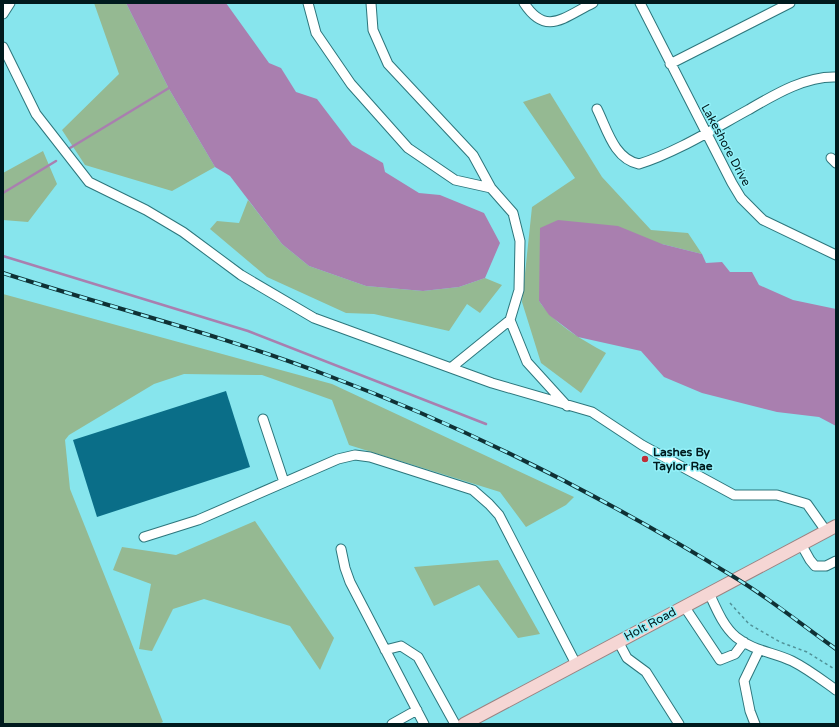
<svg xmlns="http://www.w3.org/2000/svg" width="839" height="727" font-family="'Varela Round',sans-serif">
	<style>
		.green { fill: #95b992 }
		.water { fill: #a97faf }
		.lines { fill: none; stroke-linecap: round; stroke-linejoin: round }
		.stream { stroke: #a97faf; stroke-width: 2.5 }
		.building { fill: #0a6e88 }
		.minor-casing { stroke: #2d767c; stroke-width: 11 }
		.major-casing { stroke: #9b8281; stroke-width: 14 }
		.path { stroke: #509298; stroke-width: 1.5; stroke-dasharray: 3 3; stroke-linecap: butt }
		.minor { stroke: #fff; stroke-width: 9 }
		.major { stroke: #f5d6d4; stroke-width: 12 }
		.rail-casing { stroke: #0f3135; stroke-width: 4 }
		.rail { stroke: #94f2fa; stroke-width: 2.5; stroke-dasharray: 8; stroke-linecap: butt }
		.poi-dot { fill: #bf2f39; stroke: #94f2fa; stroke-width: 1.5 }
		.labels { text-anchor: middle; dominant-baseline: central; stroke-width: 3; stroke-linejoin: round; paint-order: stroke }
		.street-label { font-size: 12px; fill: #001a1d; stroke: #94f2fa }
		.poi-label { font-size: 12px; font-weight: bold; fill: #001a1d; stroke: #94f2fa; text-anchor: start }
	</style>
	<rect width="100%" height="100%" fill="#87e5ed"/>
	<!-- green -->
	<path class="green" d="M94,3h32l43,86 46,78 -43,24 -87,-26 -23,-35 57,-56z
		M550,93l52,84 49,53 37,3 14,21 -40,-10 -123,57c16,24 42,38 67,52l-25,40 -40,-30 -19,-61 10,-95 43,-29 -52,-76z
		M43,151l14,33 -29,38 -25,-2v-47z
		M248,200l34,44 27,22 57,20 57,5 36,-4 26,-9 17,7 -22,28 -13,-9 -18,27 -75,-17 -28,-1 -79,-36 -57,-48 7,-8 22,2z
		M3,294l329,90 242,113 -8,8 -40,22 -26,-35 -151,-47 -17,-45 -70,-25 -78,-1 -30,10 -85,51 -4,5 5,49 93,233 -4,2h-156z
		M255,521l79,117 -14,32 -30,-44 -86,-27 -31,10 -21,42 -13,-2 12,-65 -38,-14 9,-23 54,8z
		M498,560l42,74 -22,4 -39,-53 -45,21 -20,-39z"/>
	<!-- water -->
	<path class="water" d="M126,3h100l43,60 12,5 15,24 21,7 35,46 31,18 2,9 34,21 21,2 44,18 16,30 -15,35 -26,9 -36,4 -57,-5 -57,-20 -27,-22 -52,-68 -15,-9 -46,-78z
		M558,220l60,6 44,18 40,10 4,9 16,-1 8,10h22l7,13 34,15 43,9v117l-17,-9 -42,-5 -75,-19 -38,-16 -23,-26 -63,-14 -29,-22 -10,-14 1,-73z"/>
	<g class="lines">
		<!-- stream -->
		<path class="stream" d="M70,148l99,-60
			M3,193l53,-32
			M3,256l245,75 238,93"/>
	</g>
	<!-- building -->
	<path class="building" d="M226,391l24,76 -153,50 -24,-77z"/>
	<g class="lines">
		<!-- minor casing -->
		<g class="minor-casing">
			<path id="minor" d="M308,3l8,30 35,51 57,64 47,32 36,8 22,25 7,28 -1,49 -9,30 -58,47
				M371,3l2,27 15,34 85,91 18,33
				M524,3c22,34 40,14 69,0
				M640,3l92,180 9,15 22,22 73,35
				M3,14l7,-11
				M3,47l33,67 53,68 57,28 37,22 58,43 73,43 178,65 100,29 50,33 92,50h43l30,9 19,27
				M670,64l120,-61
				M597,109c10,20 17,50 42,55 36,-11 76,-36 109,-54 26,-15 57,-34 88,-33
				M831,158l5,5
				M510,320l17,42 40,44
				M263,419l21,63
				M144,537l54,-17 140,-61 17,-4 15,2 103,33 16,14 10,11 77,149
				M801,544l9,16 5,6h11l10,-5
				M341,549l4,19 5,14 74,142
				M709,593c7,15 14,33 27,44 17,14 37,15 56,24 16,8 30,19 44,29
				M684,606l36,54 15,-6 9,-12
				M618,641l9,17 19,14 33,52
				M385,650l16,-4 17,11 37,67
				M392,724l25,-14
				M755,724l-5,-13 -6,-30 15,-31"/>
		</g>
		<!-- major casing -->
		<g class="major-casing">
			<path id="major" d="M464,724l372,-198"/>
		</g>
		<!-- path -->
		<path class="path" d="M730,603l19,21 31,18 27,10 29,18"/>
		<!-- minor -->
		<use href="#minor" class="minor"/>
		<!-- major -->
		<use href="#major" class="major"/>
		<!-- rail casing -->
		<g class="rail-casing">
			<path id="rail" d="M3,273c109,35 219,62 326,103 141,53 277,122 405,201 35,21 68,48 102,72"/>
		</g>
		<!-- rail -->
		<use href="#rail" class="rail"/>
	</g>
	<!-- markers -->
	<circle class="poi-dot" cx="645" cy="459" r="4"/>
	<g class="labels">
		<!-- street labels -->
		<g class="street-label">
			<text transform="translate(726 145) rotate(62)">Lakeshore Drive</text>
			<text transform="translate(650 624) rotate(-28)">Holt Road</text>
		</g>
		<!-- poi labels -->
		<g class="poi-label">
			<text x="653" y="452">Lashes By<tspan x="653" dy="14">Taylor Rae</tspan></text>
		</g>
	</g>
	<!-- border -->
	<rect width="839" height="727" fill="none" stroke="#001a1d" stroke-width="8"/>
</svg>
